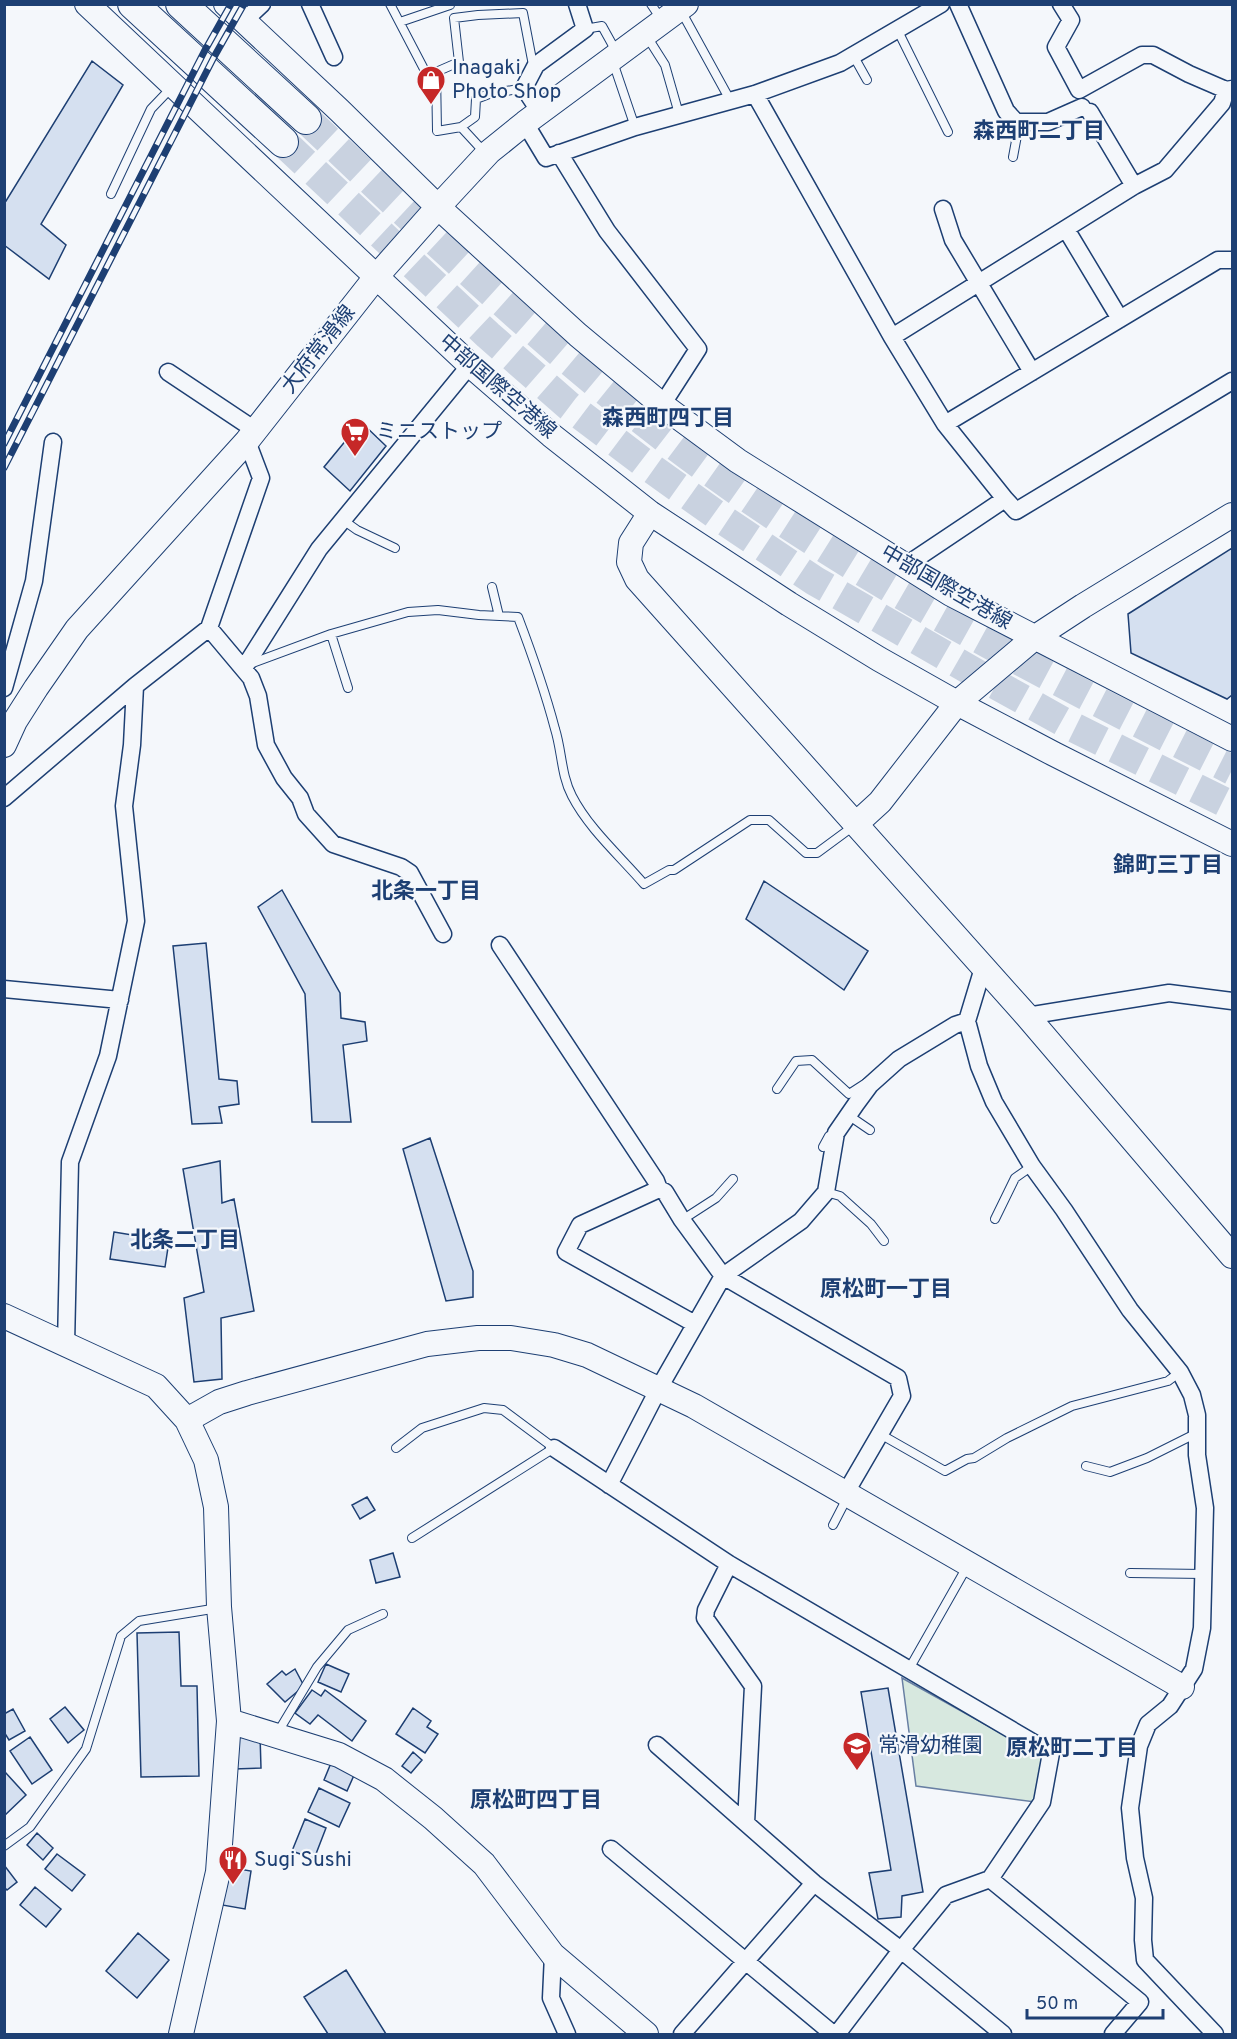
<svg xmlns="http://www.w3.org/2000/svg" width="1237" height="2039" font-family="Overpass,'Noto Sans JP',sans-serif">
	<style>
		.green { fill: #d7e8df; stroke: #687fa3; stroke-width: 1.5 }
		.building { fill: #d5e0f0; stroke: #1d3f73; stroke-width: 1.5 }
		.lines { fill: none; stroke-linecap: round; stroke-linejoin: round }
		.highway-tunnel { stroke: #c9d2e0; stroke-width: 30; stroke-dasharray: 30 15; stroke-linecap: butt }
		.lane-casing { stroke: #1d3f73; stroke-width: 10 }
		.street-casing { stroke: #1d3f73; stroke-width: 19 }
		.secondary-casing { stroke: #1d3f73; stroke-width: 26 }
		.highway-casing { stroke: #1d3f73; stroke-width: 32 }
		.lane { stroke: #f4f7fb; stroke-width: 8 }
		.street { stroke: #f4f7fb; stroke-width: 16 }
		.secondary { stroke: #f4f7fb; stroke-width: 24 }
		.highway { stroke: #f4f7fb; stroke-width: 30 }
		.rail-casing { stroke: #1d3f73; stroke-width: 7 }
		.rail { stroke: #f4f7fb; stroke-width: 4.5; stroke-dasharray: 14; stroke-linecap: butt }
		.labels { text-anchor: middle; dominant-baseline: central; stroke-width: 4.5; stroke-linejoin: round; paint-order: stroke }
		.poi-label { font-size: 21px; fill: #1d3f73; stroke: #f4f7fb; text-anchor: start }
		.street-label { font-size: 21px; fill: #1d3f73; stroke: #f4f7fb }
		.neighbourhood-label { font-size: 22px; font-weight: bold; fill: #1d3f73; stroke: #f4f7fb }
	</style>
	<rect width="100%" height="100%" fill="#f4f7fb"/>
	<!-- green -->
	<path class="green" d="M902,1678l142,79 -9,45 -119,-16z"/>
	<!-- building -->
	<path class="building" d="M92,61l31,24 -82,139 25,21 -17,34 -45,-34v-45l2,1z
		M361,422l25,24 -36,45 -26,-24z
		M1232,548v147l-5,4 -96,-46 -3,-39z
		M764,881l104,70 -24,39 -98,-71z
		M282,890l58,103 1,25 24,4 2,19 -24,4 8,77h-39l-7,-128 -47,-87z
		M206,943l13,136 18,2 2,23 -20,3 3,16 -30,1 -19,-178z
		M430,1138l43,133v26l-27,4 -43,-152z
		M220,1161l2,42 12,-4 20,112 -33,7 1,61 -28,3 -10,-84 20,-6 -21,-123z
		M114,1232l55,9 -4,26 -55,-8z
		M367,1497l8,13 -15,9 -8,-14z
		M393,1553l7,24 -24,6 -6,-23z
		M179,1632l2,54h16l2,90 -58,1 -4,-144z
		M326,1664l23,10 -8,18 -23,-10z
		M295,1669l9,17 -19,16 -18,-18 15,-13 4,4z
		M888,1688l35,204 -21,4 -1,21 -23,2 -9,-46 22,-3 -30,-178z
		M312,1690l9,6 4,-6 41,31 -14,20 -34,-26 -8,9 -15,-11z
		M65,1707l19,23 -16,13 -18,-24z
		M413,1708l18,13 -4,6 11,7 -13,19 -29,-19z
		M13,1709l12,22 -16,9 -5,-8v-18z
		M260,1735l1,33 -27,1 -1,-33z
		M30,1737l22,33 -20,14 -22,-33z
		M413,1752l9,8 -11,13 -9,-7z
		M331,1763l24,10 -8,18 -23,-11z
		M5,1772l21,23 -22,21v-43z
		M319,1788l31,15 -11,24 -31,-15z
		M305,1819l21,9 -12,31 -22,-8z
		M37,1833l16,15 -10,12 -16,-15z
		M57,1854l28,21 -13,16 -27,-22z
		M4,1865l13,17 -10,8 -3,-3z
		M227,1867l24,4 -6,38 -23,-4z
		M35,1887l26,22 -15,18 -26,-22z
		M138,1933l31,27 -32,38 -31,-27z
		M346,1970l40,64h-58l-24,-37z"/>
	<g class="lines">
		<!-- highway-tunnel -->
		<path class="highway-tunnel" d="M306,119c130,123 259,248 405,353 163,117 343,208 521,298
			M283,142l205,193 81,71 79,60 77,55 90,60 162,93 92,51 163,81"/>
		<!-- lane casing -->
		<g class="lane-casing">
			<path id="lane" d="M390,4l35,67 11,1
				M651,4l10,15
				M680,9l50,91
				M400,22l50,-17
				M585,29l17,-3 15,27
				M898,31l50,101
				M646,35l19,30 14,49
				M853,55l14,25
				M613,62l22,65
				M461,127l14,-10 1,-18 13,-5 35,-6
				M485,153l-24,-26 -24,4 -1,-59 23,-10 -5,-44 24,-3 45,-2 9,47 4,5
				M1013,157l5,-27 -2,-8
				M111,194l40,-85 22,-23
				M343,520l14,10 38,18
				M492,587l7,29
				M331,634l17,54
				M250,664l81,-30 77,-22 30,-2 41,5 39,2c14,37 27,74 37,112 7,22 6,46 17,67 17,33 48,60 72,88l25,-14h5l76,-50h19l37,33h11l38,-28
				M777,1089l19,-28 16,-1 37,34 17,-11
				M848,1115l22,15
				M823,1147l6,-11 5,-2
				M826,1192l14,4 31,28 13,17
				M995,1219l20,-41 17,-12
				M682,1220l34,-22 17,-19
				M880,1434l65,37 22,-12 7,-1 33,-20 65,-32 96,-25 12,-9
				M396,1448l26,-20 62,-20 19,2 51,38 -142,90
				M1086,1466l24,6 37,-14 44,-22 6,1
				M833,1525l15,-29
				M1130,1573l74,1
				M909,1669l59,-104
				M278,1732l39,-65 31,-37 35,-16
				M4,1846l26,-19 56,-78 35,-113 18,-15 79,-13"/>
		</g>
		<!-- street casing -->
		<g class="street-casing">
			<path id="street" d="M310,4l24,53
				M958,4l48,107 10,11h32l34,-15
				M1061,4l10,16 -15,27 23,43 63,-35h11l36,19 37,16
				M244,21l18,-17
				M755,94l137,243 53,87 60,75 -100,67
				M540,112l-16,-24 12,-23 49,-36 -8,-25
				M1090,112l44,74
				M525,123l21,35 89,-31 120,-33 85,-31 101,-59
				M559,153l48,78 91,118 -36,56
				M943,209l10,31 79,132
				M1066,229l54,90
				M892,337l242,-151 31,-16 57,-67 4,-13 6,-1
				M168,372l87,58
				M945,424l273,-164h14
				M1005,499l11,12 216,-130
				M209,628l42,50 7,18 8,49 18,33 16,20 6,16 27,30 68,23 9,6 33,61
				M244,668l75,-119 151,-184
				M4,688l30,-107 19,-139
				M4,798l131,-112 74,-58 52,-150 -14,-37
				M500,945l156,236 3,8
				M983,968l-16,53 12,45 15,36 38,64 32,44 66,100 50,62 12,23 5,20v40l8,53 -3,120 -8,41 -24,37 -22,18 -9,22 -9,62 5,50 9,40 -1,42 2,20 70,74
				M4,989l116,11
				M1027,1016l142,-23 63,8
				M695,1324l-129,-72 14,-27 79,-36 6,3 17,28 41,56 175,102 4,18 -57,98
				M66,1345l4,-183 38,-106 28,-135 -12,-115 8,-61 3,-59
				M554,1448l175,116 322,189 -9,49 -52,77 -44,16 -45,55 -64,84
				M609,1485l50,-97 64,-112 78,-55 25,-29 10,-59 20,-29 14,-19 29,-26 56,-34 12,-4
				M729,1564l-23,46 -1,8 48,68 -7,137
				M657,1745l157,138 87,67 102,84
				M611,1849l222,185
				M990,1879l150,123 -27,32
				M553,1955l-2,43 16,36
				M682,2034l132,-151"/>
		</g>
		<!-- secondary casing -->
		<g class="secondary-casing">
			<path id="secondary" d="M87,4l383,361 81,70 99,78 139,91 90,55 78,44 97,51 178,90
				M226,4l113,106 99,97 140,128 84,70 76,56 213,133 281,145
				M650,513l-19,30 -2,19 8,17 390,437 205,240
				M4,745l11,-24 21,-33 41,-59 170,-188 129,-164 62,-70 51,-55 36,-29 161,-119
				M857,823l23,-21 77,-99 77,-65 49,-32 149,-91
				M4,1316l152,70 31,34 19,40 10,47 3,100 10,114 -11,151 -37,162
				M187,1420l32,-18 28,-9 180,-49 51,-6h33l43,7 33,10 107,51 488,281
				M229,1721l110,34 45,24 49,39 51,46 69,91 93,79"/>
		</g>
		<!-- highway casing -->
		<g class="highway-casing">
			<path id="highway" d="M133,4l150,138
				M181,4l125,115"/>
		</g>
		<!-- lane -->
		<use href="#lane" class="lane"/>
		<!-- street -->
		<use href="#street" class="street"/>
		<!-- secondary -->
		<use href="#secondary" class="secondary"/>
		<!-- highway -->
		<use href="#highway" class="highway"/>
		<!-- rail casing -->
		<g class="rail-casing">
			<path id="rail" d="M4,444l200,-392 27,-48
				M4,468l210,-411 30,-53"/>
		</g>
		<!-- rail -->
		<use href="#rail" class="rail"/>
	</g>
	<!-- icons -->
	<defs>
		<g id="shop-pin" transform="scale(1.5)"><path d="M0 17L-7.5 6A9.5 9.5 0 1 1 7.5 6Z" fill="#c62828" stroke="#f4f7fb"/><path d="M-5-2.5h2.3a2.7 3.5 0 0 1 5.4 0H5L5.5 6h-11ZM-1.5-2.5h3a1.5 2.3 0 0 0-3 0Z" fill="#fff"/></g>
		<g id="supermarket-pin" transform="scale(1.5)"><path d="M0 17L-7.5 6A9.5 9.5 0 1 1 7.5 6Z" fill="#c62828" stroke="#f4f7fb"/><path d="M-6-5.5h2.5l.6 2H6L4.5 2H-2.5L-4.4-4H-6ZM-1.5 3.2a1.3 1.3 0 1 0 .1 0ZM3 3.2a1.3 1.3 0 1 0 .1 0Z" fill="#fff"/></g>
		<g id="school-pin" transform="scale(1.5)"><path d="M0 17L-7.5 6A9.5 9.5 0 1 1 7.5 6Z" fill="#c62828" stroke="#f4f7fb"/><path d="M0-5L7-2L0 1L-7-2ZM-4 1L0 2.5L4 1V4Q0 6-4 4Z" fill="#fff"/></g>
		<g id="restaurant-pin" transform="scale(1.5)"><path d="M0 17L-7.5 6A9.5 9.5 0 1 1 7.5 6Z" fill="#c62828" stroke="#f4f7fb"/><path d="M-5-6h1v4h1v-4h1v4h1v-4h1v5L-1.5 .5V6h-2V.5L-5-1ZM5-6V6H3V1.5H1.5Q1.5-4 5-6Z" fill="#fff"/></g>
	</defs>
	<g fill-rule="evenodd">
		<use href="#shop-pin" x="431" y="80"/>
		<use href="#supermarket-pin" x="355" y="432"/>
		<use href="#school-pin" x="857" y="1746"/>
		<use href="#restaurant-pin" x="233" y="1860"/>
	</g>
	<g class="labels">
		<!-- poi labels -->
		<g class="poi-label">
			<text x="452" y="68">Inagaki<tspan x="452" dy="24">Photo Shop</tspan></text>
			<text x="376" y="432">ミニストップ</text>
			<text x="878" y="1746">常滑幼稚園</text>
			<text x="254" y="1860">Sugi Sushi</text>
		</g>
		<!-- street labels -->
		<g class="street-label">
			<text transform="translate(319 350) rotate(-52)">大府常滑線</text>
			<text transform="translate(497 387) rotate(41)">中部国際空港線</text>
			<text transform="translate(946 588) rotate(30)">中部国際空港線</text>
		</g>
		<!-- neighbourhood labels -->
		<g class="neighbourhood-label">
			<text x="1039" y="132">森西町二丁目</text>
			<text x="668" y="419">森西町四丁目</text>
			<text x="1168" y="866">錦町三丁目</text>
			<text x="426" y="892">北条一丁目</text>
			<text x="185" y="1241">北条二丁目</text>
			<text x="886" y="1290">原松町一丁目</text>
			<text x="1072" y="1749">原松町二丁目</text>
			<text x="536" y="1801">原松町四丁目</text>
		</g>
	</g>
	<!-- border -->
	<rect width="1237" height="2039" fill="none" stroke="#1d3f73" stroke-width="12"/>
	<!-- scale -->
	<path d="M1027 2009v9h136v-9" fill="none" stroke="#1d3f73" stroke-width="3"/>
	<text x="1036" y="2009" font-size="18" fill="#1d3f73" stroke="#f4f7fb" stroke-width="4.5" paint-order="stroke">50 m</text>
</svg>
